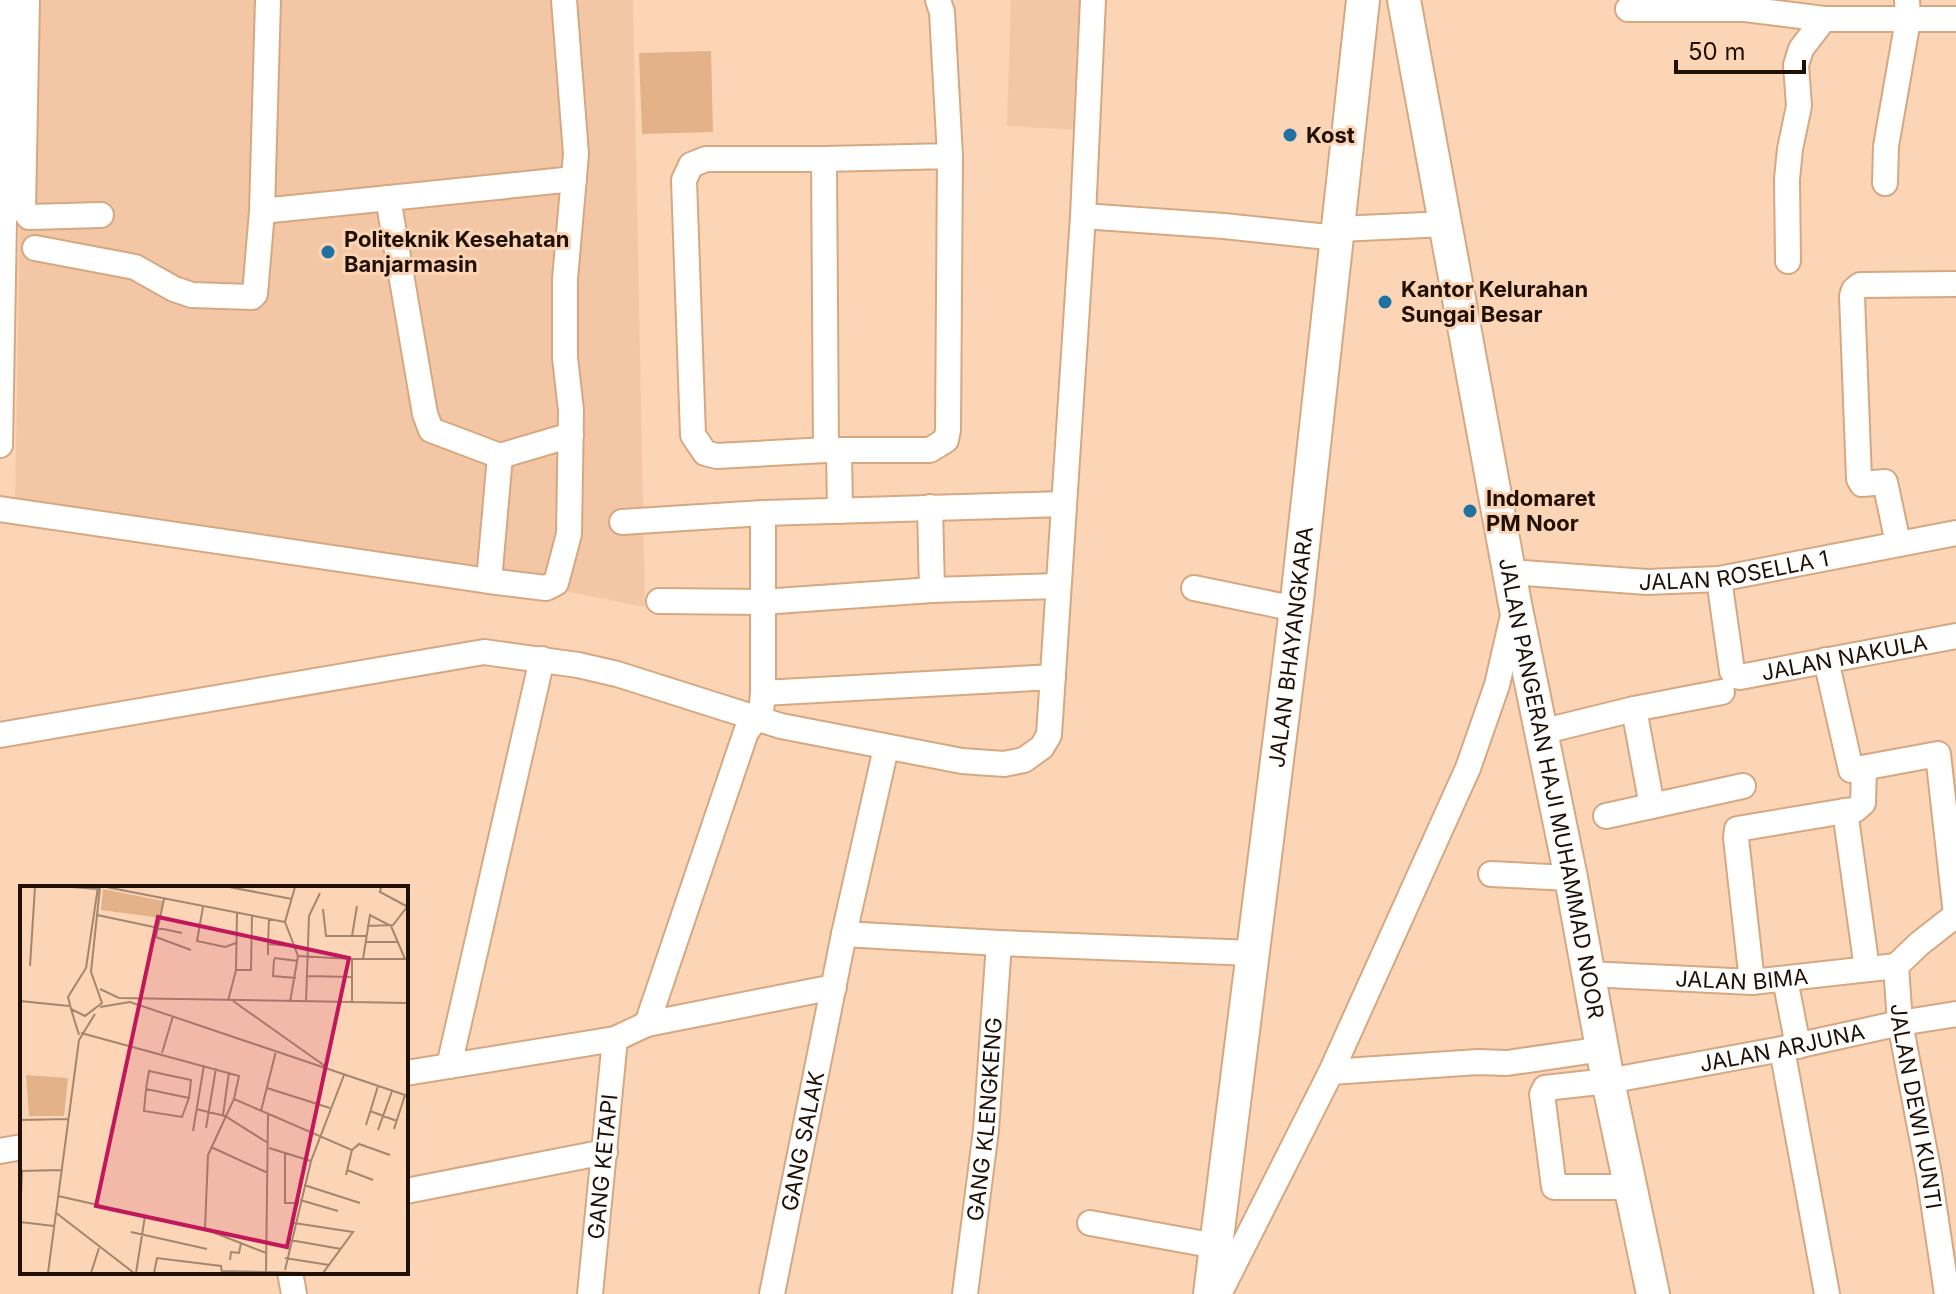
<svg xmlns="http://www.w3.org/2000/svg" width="1956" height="1294" font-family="Inter,sans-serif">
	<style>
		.built { fill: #f3c7a5 }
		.pitch { fill: #e3b289 }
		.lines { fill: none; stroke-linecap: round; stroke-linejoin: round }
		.minor-casing { stroke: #d6a881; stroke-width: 28 }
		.major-casing { stroke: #d6a881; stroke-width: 36 }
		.minor { stroke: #fff; stroke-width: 24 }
		.major { stroke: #fff; stroke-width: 32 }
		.poi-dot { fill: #1f71a2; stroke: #fcd5b6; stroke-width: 3 }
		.labels { text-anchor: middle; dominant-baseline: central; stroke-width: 6; stroke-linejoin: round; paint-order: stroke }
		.poi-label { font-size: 22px; font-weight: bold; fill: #201003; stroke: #fcd5b6; text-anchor: start }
		.street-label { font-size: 22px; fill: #201003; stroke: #fcd5b6 }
		.inset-road { fill: none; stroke: #a4866e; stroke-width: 2 }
		.view { fill: #c2185b; fill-opacity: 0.15; stroke: #c2185b; stroke-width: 4 }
		.inset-edge { fill: none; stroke: #201003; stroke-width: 4 }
	</style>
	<rect width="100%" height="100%" fill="#fcd5b6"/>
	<!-- built -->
	<path class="built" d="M23,0h610l12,607 -80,-16 -550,-87z
		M1011,0h80l-9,130 -75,-4z"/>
	<!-- pitch -->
	<path class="pitch" d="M711,51l2,81 -71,2 -3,-81z"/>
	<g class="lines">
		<!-- minor casing -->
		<g class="minor-casing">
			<g id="minor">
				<path d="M27,0l-4,209 6,8 72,-2"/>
				<path d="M938,0l4,12 8,144 -2,274 -2,10 -16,10h-104l-2,-291 126,-3"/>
				<path d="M1628,9h117l79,10h132"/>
				<path d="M824,159h-118l-15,6 -7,15 9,255 12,18 12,3 109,-6"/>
				<path d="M1885,183l1,-37 22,-126 -1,-20"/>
				<path d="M388,198l37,216 6,16 69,26 71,-21"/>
				<path d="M262,211l312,-32"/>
				<path d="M1083,216l141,10 113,12"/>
				<path d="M1339,229l108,-5"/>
				<path d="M35,248l100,19 39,22 18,6 60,2 3,-3 7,-83 6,-211"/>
				<path d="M1788,261l-1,-82 3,-30 9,-43 -3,-41 5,-16 23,-30"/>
				<path d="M0,445l8,-445"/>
				<path d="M839,450l1,61"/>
				<path d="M930,507l2,83"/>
				<path d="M0,509l489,72 57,7 10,-5 13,-49 2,-124 -6,-52v-79l11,-125 -12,-154"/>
				<path d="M622,522l141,-9 301,-9"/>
				<path d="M1898,543l-13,-61 -23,2 -3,-5 -7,-183 2,-6 6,-5 96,-1"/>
				<path id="s1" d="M1509,572l138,10 72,-3 237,-46"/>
				<path id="s2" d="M1719,579l13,92 3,5 5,1 216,-41"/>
				<path d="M489,581l11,-125"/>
				<path d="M1194,588l102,21"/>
				<path d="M659,601l103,1 170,-12 126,-4"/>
				<path d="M1826,660l25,110 87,-16 18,161"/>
				<path d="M763,693l290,-16"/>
				<path d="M1634,709l18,97"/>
				<path d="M1541,732l93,-23 88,-17"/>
				<path d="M0,735l484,-83 94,13 39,9 164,52 181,35 42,3 20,-4 18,-13 7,-12 34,-519 10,-216"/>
				<path d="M1864,769l-1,34 -8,7 -10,1 22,158"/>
				<path d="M1606,816l137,-30"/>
				<path d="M1491,874l80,4"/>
				<path d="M844,934l155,9 254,10"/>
				<path id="s3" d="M1896,966l4,57 29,151 18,120"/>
				<path d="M1896,966l23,-22 37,-29"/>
				<path id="s4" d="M1588,974l164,8 144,-16"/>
				<path d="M1785,979l13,67"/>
				<path d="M1752,982l-16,-144 1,-9 108,-18"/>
				<path d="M647,1024l99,-292 15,-20 2,-19v-180"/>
				<path d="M1782,1049l45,245"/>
				<path d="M449,1066l93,-407"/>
				<path d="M1331,1072l147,-10 29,1 96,-14"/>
				<path d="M406,1073l209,-34 32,-15 187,-37"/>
				<path d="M0,1151l22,-4"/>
				<path id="s5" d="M1631,1187h-77l-12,-93 3,-6 63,-7 174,-32 118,-26 56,-9"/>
				<path d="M406,1191l199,-39"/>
				<path d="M1090,1223l126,23"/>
				<path d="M290,1272l4,22"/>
				<path id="s6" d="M590,1294l25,-255"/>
				<path id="s7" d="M772,1294l72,-360 42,-186"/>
				<path id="s8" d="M965,1294l21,-164 13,-187"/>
				<path d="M1219,1294l112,-222 137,-304 29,-83 17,-74"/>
			</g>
		</g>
		<!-- major casing -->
		<g class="major-casing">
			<g id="major">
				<path id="s9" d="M1404,0l111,604 56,274 37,203 45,213"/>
				<path id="s10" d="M1210,1294l86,-685 67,-609"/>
			</g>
		</g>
		<!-- minor -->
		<use href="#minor" class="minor"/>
		<!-- major -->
		<use href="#major" class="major"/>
	</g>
	<!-- markers -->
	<g class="poi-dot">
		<circle cx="1290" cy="135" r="8"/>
		<circle cx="328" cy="252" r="8"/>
		<circle cx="1385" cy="302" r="8"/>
		<circle cx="1470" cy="511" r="8"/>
	</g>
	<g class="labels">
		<!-- poi labels -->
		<g class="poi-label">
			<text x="1306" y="135">Kost</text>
			<text x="344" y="239">Politeknik Kesehatan<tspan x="344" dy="25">Banjarmasin</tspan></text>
			<text x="1401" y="289">Kantor Kelurahan<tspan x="1401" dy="25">Sungai Besar</tspan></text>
			<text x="1486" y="498">Indomaret<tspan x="1486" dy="25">PM Noor</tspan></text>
		</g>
		<!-- street labels -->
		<g class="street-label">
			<text stroke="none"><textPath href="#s1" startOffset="226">JALAN ROSELLA 1</textPath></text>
			<text stroke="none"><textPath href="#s10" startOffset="652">JALAN BHAYANGKARA</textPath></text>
			<text stroke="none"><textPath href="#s2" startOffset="210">JALAN NAKULA</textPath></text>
			<text stroke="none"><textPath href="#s9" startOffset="802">JALAN PANGERAN HAJI MUHAMMAD NOOR</textPath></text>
			<text stroke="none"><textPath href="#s4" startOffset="154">JALAN BIMA</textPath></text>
			<text stroke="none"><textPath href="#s5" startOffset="418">JALAN ARJUNA</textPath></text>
			<text stroke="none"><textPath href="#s3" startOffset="142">JALAN DEWI KUNTI</textPath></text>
			<text stroke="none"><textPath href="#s8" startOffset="176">GANG KLENGKENG</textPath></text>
			<text stroke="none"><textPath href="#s7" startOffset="156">GANG SALAK</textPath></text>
			<text stroke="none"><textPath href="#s6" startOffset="128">GANG KETAPI</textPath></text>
		</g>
	</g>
	<!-- overview -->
	<g transform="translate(20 886)">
		<rect width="388" height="388" fill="#fcd5b6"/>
		<path d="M83,3l60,12 -2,17 -60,-8z" fill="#e3b289"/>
		<path d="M6,189l42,3 -4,38h-35z" fill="#e3b289"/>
		<path class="inset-road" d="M51,1l26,2M78,1l-12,81 -18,29 3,12 14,7 17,-13 -11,-31 9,-85M86,1l179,35M209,1l63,12M275,1l-10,35 13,34M361,1l-1,5 28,15M144,13l-8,38 35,13M183,21l-6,34 28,6 11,-4M303,23l3,27h40M77,29l85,18M347,40l26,-1 14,-18M332,50l5,-30M345,56h33M248,58l1,-25M248,69v-11l25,2M278,70l54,3h53l-14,-33 -21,-11 -7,44M254,72l24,3M254,73l-1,17 23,2M10,80l5,-79M216,84h15l1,-54M287,90l45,1M80,103l19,9 289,5M0,115l49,5M208,115l8,-31 1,-57M213,115l92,65M270,116l8,-46M286,116l3,-86 11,-23M332,117v-44M80,121l30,-5 278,94M51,123l8,26M61,147l158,43 -5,23 -26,56 -3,74M142,167l11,-37M129,185l42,9 -2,18 -43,-9zM247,202l63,20M126,203l-2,22 38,6 7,-19M214,213l118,51 -6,25M176,223l29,7 43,27M241,225l15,-60M350,225l27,10M203,229l6,-43M0,234l49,-1M346,239l12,-39M186,242l10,-60M374,243l11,-34M358,244l14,-39M173,245l11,-66M191,261l57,26M249,262l42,13M332,264l7,-6 31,11M265,267v50h14M327,284l26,10M0,285l41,-1M284,299l56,18M38,310l147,33 61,24M280,314l38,11M35,326l79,61M0,335l2,-51M0,336l34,4M274,337l59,9 -30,41M111,346l76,17M270,354l51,9M265,372l44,7M210,374l1,-8 8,1 2,-10M265,384l26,-109 33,-86M202,385l85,2M28,387l31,-233 16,-26M71,387l8,-25M116,387l9,-57M134,387l3,-15 64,8 1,7M246,387l2,-159"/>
		<path class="view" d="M138,31l191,41 -62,289 -191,-41z"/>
		<rect width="388" height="388" class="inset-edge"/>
	</g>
	<!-- scale -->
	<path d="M1676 60v12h128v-12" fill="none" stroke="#201003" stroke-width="4"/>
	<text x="1688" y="60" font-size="24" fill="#201003" stroke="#fcd5b6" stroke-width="6" paint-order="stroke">50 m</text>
</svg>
